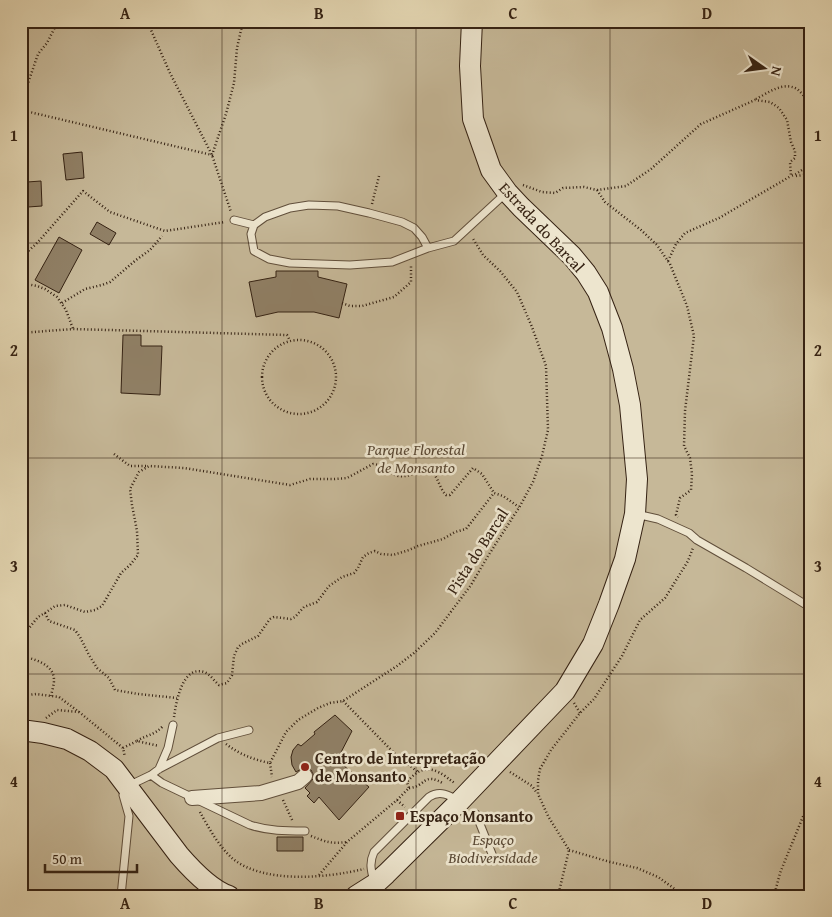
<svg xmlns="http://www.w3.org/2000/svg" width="832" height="917" font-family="'Gentium Book Plus',serif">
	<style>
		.green { fill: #c6b898; stroke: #7e6d56 }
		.building { fill: #908066; stroke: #352213 }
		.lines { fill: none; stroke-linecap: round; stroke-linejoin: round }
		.lane-casing { stroke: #614f3b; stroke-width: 9 }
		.street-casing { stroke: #614f3b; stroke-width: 16 }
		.secondary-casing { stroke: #352213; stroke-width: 22 }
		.path { stroke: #352213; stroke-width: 2.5; stroke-dasharray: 1 2.5; stroke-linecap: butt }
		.lane { stroke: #ede5ce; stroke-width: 7 }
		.street { stroke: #ede5ce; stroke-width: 14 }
		.secondary { stroke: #ede5ce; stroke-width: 20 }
		.grid { fill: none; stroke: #352213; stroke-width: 1; stroke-opacity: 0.55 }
		.poi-dot { fill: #8f2418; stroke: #ede5ce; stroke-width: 2 }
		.labels { text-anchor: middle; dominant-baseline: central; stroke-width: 5; stroke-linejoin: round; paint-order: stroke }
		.street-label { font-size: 16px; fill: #352213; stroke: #ede5ce }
		.park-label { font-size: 16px; font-style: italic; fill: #594834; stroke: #ede5ce }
		.poi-label { font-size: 16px; font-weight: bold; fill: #352213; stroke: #ede5ce; text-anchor: start }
		.neatline { fill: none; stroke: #352213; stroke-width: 2 }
		.grid-label { font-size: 16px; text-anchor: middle; font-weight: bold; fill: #352213 }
	</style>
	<rect width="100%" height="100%" fill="#e4d7b3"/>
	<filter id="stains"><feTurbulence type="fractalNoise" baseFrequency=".004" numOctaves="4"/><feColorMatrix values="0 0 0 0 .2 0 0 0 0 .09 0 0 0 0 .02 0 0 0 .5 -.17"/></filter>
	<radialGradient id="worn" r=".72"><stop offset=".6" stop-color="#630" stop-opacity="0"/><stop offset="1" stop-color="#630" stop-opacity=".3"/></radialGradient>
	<!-- green -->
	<path class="green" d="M21,21h790v875h-790z"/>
	<!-- building -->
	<path class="building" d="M82,152l2,26 -18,2 -3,-26z
		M41,181l1,25 -14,1 -1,-25z
		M97,222l19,11 -7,12 -19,-11z
		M59,237l23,13 -23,43 -24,-13z
		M276,271h42v6l29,7 -8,34 -25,-6h-36l-22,5 -7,-35 27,-5z
		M123,335h18v11h21l-2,49 -39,-2z
		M335,715l17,16 -15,29 32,27 -30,33 -20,-23 -5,6 -7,-7 3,-3 -5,-5 8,-9v-5l-2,-4 -4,-2h-4l-7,4 -4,-7 -1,-8 2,-7 5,-6 3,2 14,-12 -1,-2z
		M277,837h26v14h-26z"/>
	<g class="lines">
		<!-- lane casing -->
		<g class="lane-casing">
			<path id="lane" d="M234,220l20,5
				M428,248l-36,14 -42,3 -60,-2 -21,-4 -15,-8 -3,-17 3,-9 11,-8 25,-9 19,-3 29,1 31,7 33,9 12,6 8,9 6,11 26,-7 52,-48
				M636,514l22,5 31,14 8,7 49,28 49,30 16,10
				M159,769l9,-21 5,-23
				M151,775l11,8 88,42c18,6 36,6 55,6
				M476,814l16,40
				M374,882c-3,-12 -5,-19 0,-30l55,-55c11,-7 20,-2 30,4
				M121,896l8,-80 -6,-21 5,-9 23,-11 8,-6 59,-31 31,-8"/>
		</g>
		<!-- street casing -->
		<g class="street-casing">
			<path id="street" d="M192,798l69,-5 37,-11 7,-6"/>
		</g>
		<!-- secondary casing -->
		<g class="secondary-casing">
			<path id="secondary" d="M21,730l22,3 24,6 23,12 24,18 65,86c13,15 32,35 50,41
				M356,896l19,-12 11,-10 73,-72 106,-111 28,-47 16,-40 16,-45 10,-45 2,-35 -7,-74 -7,-36 -11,-41 -14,-36 -12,-19 -14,-17 -51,-49 -14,-15 -16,-22 -18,-51 -3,-53 2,-45"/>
		</g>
		<!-- path -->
		<path class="path" d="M147,21l23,52 42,82 19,57
			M21,98l4,-6 13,-38 9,-11 11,-22
			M756,99c12,-6 27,-18 41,-10 5,4 9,10 14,15
			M21,110l191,45 14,-41 8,-31 3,-35 6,-27
			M796,176l15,-2
			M523,185l19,7 13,1 8,-5 21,-1 13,3 29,-4 25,-17 50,-45 54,-24 15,2 9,6 8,12 4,22 4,9v7l-5,4 1,14 5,-2 15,-10
			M597,190l8,12 36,28 16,15 13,19 17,42 7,30 -9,75 -1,35 6,12 2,16 -1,16 -11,8 -4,17 2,2
			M372,204l7,-28
			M21,258l17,-16 45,-51 27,21 55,19 60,-9
			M668,261l8,-17 9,-11 34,-15 72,-42
			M21,283l16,3 8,3 12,8 9,13 7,19
			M62,303l23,-14 17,-4 8,-3 26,-22 14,-10 12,-14
			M342,303l8,3h12l32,-9 17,-15v-17
			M21,333l52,-4 214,6 3,6
			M262 377a37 37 0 1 1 74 0a37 37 0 1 1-74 0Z
			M114,454l16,12h17
			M45,613l10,-7 10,-1 20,7 10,-2 7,-4 19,-33 9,-8 8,-10 -1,-24 -5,-26 -2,-16 9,-17 10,-6 35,2 106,17 20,-6h25l12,-1 26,-14c13,1 16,11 26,12 11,2 21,-8 33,-5 6,7 8,18 14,24h4l23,-27 9,6 12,19
			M21,638l17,-21 7,-4 4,8 26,9 5,7 9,18 8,13 12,10 6,12 23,4 39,4
			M21,656c13,3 33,8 33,24 0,5 -2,11 -3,16
			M21,696l15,-2 23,3 20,15 44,36 2,9
			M343,701l52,53 23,18
			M574,703l6,10
			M174,717c2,-14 8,-52 30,-45 6,2 10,9 15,13l8,-2 5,-8 2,-19 4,-9 4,-3 16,-8 12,-17 4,-2 17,2 4,-2 9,-10 13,-5 12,-16 13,-9 12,-4 4,-5 5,-11 6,-4 6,-2 6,3 12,1 16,-5 9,-4 25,-7 12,-7 11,-3 28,-36 9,3 16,11
			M46,718l11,-8 22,2
			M137,741c9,-6 18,-6 26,-15
			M226,744c13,10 28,16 44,19l16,-31 12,-12 20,-12 12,-5 13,-2 54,-35 17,-13 21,-20 36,-48 17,-29 32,-50 13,-24 9,-26 6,-26 -2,-64 -14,-39 -15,-35 -17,-21 -17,-16 -11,-18
			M123,748l14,-7 22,5
			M270,763l2,14
			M510,772l22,14 5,7
			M409,788c17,-1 14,-17 35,-4
			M283,800l10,22
			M397,800l8,7
			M200,812c8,15 20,36 33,47 32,25 93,19 131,10
			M311,836c15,6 20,8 36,6
			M569,850l41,12 27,6 21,9 21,15 1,4
			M319,875l29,-34 49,-41 12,-12 -2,-6c12,-14 22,-17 38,-6 4,3 6,5 10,7
			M558,896l11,-46 -21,-34 -10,-22v-14l2,-11 11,-19 29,-37 14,-14 28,-43 18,-36 25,-22 23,-37 5,-13
			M774,896l6,-23 31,-76"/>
		<!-- lane -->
		<use href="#lane" class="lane"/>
		<!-- street -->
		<use href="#street" class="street"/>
		<!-- secondary -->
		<use href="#secondary" class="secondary"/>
	</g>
	<!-- grid -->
	<path class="grid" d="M222,21v875M416,21v875M610,21v875M21,243h790M21,458h790M21,674h790"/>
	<!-- markers -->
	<g class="poi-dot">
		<circle cx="305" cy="767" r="5"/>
		<rect x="395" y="811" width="10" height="10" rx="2.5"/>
	</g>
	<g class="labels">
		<!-- street labels -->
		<g class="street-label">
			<text transform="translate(542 227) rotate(47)">Estrada do Barcal</text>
			<text transform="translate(477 551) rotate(-57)">Pista do Barcal</text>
		</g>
		<!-- park labels -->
		<g class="park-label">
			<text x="416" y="449">Parque Florestal<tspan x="416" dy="18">de Monsanto</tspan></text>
			<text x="493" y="839">Espaço<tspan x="493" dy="18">Biodiversidade</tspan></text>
		</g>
		<!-- poi labels -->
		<g class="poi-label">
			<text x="315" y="758">Centro de Interpretação<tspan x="315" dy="18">de Monsanto</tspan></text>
			<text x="410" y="816">Espaço Monsanto</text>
		</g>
	</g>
	<!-- margin -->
	<rect width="832" height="917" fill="none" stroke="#e4d7b3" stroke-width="55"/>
	<!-- north arrow -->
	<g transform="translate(764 68) rotate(104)" stroke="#ede5ce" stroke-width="4" paint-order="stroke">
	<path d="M0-4L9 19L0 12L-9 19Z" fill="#352213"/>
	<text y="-8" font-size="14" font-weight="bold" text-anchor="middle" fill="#352213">N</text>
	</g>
	<!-- scale -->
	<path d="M45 864v8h92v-8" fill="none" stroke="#352213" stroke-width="2.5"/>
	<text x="52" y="864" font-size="15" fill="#352213" stroke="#ede5ce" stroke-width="4" paint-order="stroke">50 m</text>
	<rect x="28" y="28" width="776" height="862" class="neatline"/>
	<g class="grid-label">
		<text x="125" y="19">A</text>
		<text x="319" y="19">B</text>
		<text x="513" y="19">C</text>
		<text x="707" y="19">D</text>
		<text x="14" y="141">1</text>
		<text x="818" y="141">1</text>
		<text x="14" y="356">2</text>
		<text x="818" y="356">2</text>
		<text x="14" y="572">3</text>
		<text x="818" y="572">3</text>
		<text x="14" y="787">4</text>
		<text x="818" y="787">4</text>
		<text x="125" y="909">A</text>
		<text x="319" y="909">B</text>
		<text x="513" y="909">C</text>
		<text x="707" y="909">D</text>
	</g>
	<rect width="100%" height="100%" filter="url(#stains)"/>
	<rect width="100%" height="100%" fill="url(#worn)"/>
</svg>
